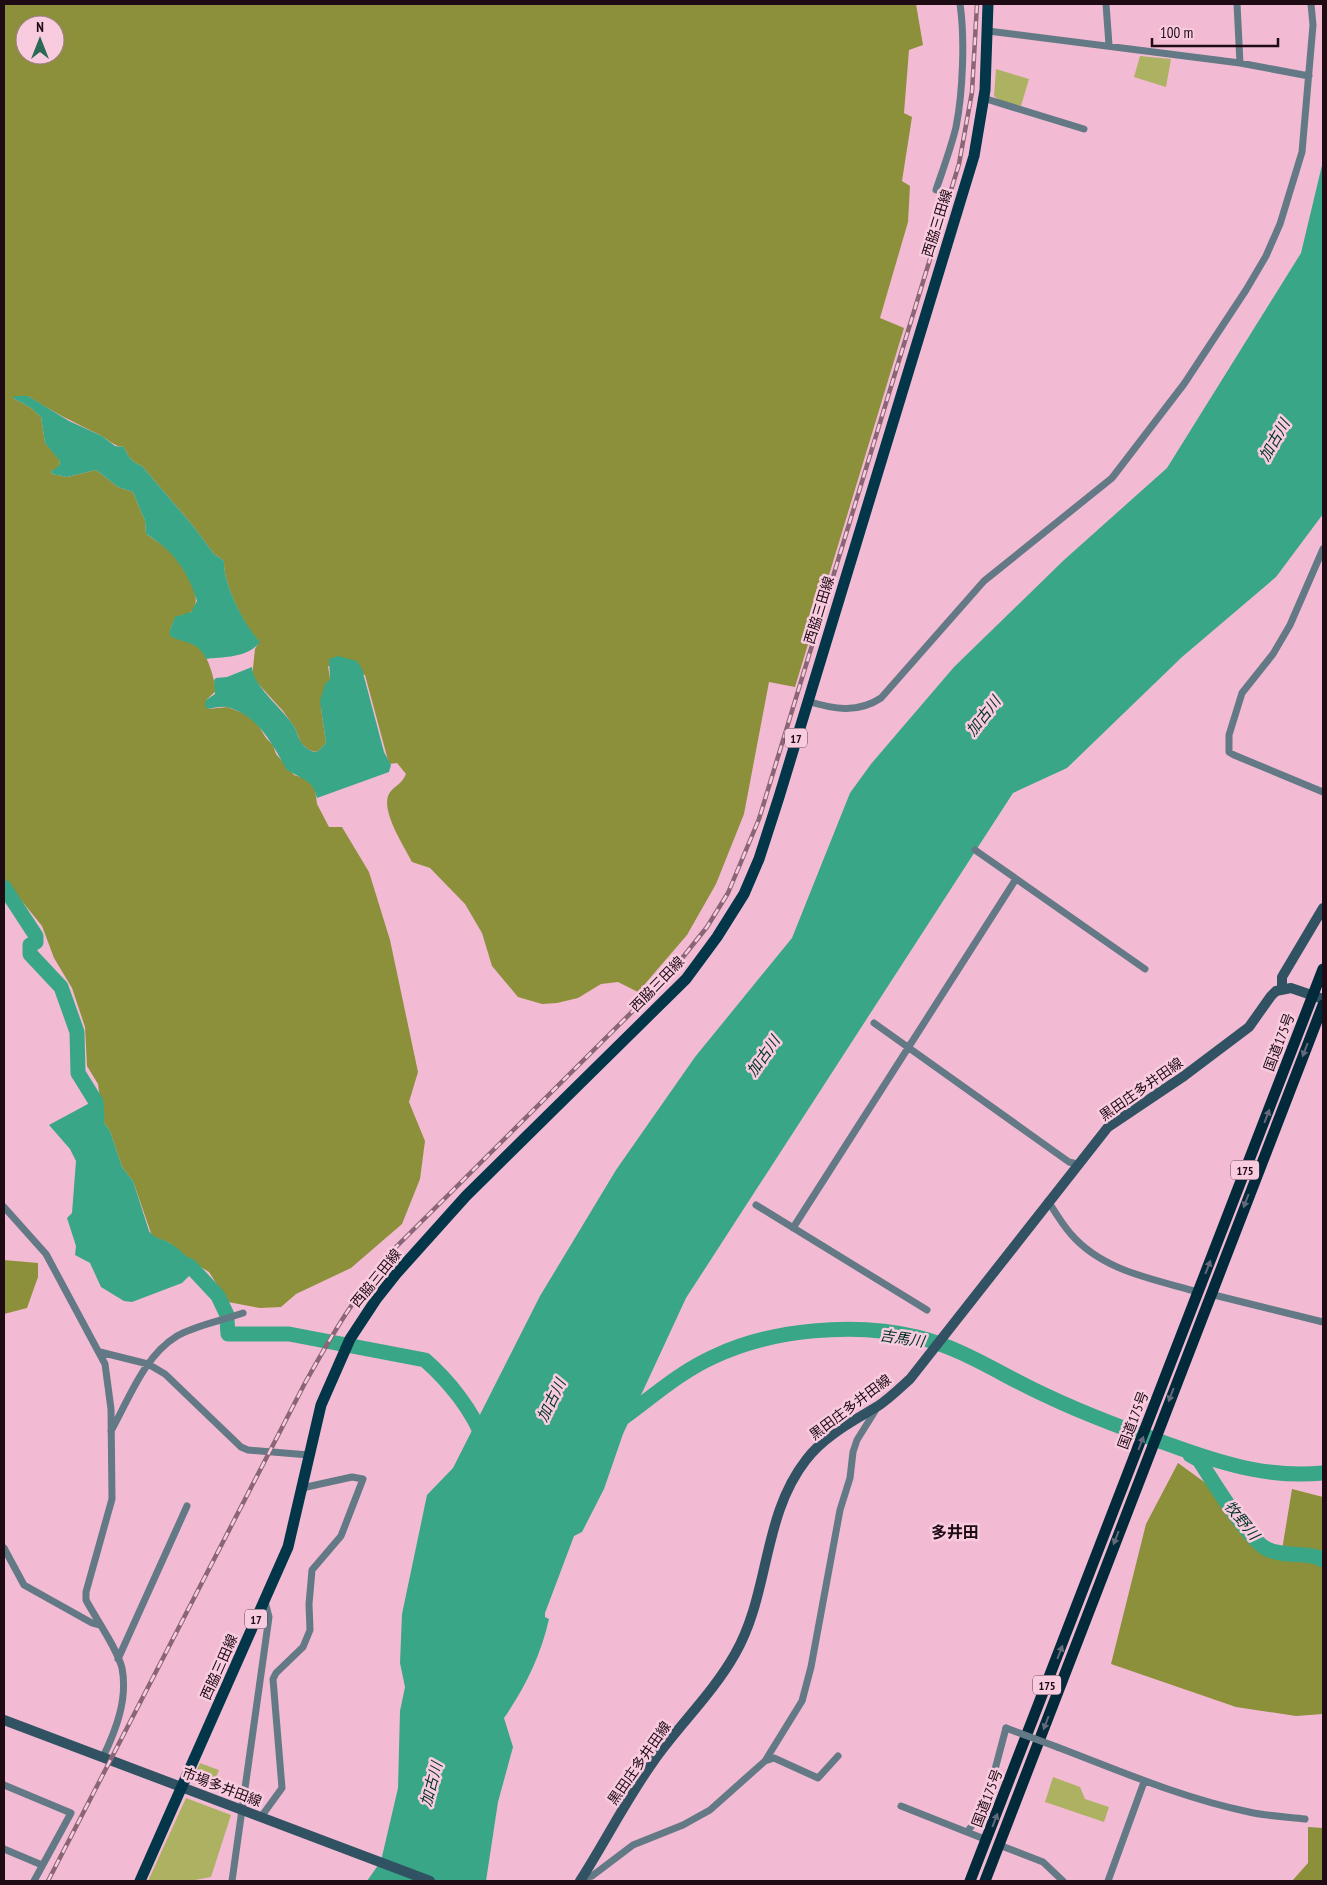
<svg xmlns="http://www.w3.org/2000/svg" width="1327" height="1885" font-family="'PT Sans Narrow','Noto Sans JP',sans-serif">
	<style>
		.green { fill: #adb162 }
		.forest { fill: #8d903a; fill-rule: evenodd }
		.water { fill: #39a687 }
		.lines { fill: none; stroke-linecap: round; stroke-linejoin: round }
		.river { stroke: #39a687; stroke-width: 15 }
		.minor { stroke: #637985; stroke-width: 7 }
		.secondary { stroke: #305262; stroke-width: 10 }
		.primary { stroke: #043649; stroke-width: 11 }
		.trunk { stroke: #022a3a; stroke-width: 11 }
		.rail-casing { stroke: #8a6576; stroke-width: 4.5 }
		.rail { stroke: #f8cbdf; stroke-width: 2.5; stroke-dasharray: 8; stroke-linecap: butt }
		.minor-bridge { stroke: #637985; stroke-width: 7 }
		.oneway { fill: #646a7c }
		.labels { text-anchor: middle; dominant-baseline: central; stroke-width: 5; stroke-linejoin: round; paint-order: stroke }
		.shield { fill: #f8cbdf; stroke: #5f4551; stroke-width: 1 }
		.shield-label { font-size: 12px; font-weight: bold; fill: #1e0b14 }
		.street-label { font-size: 14px; fill: #1e0b14; stroke: #f8cbdf }
		.water-label { font-size: 15px; font-style: italic; fill: #003226; stroke: #f8cbdf }
		.quarter-label { font-size: 16px; font-weight: bold; fill: #1e0b14; stroke: #f8cbdf }
	</style>
	<rect width="100%" height="100%" fill="#f2bbd3"/>
	<!-- green -->
	<path class="green" d="M1140,56l31,3 -5,28 -32,-10z
		M996,69l33,10 -8,27 -22,-6 -5,-4z
		M200,1763l19,7 -8,20 -15,-6 -2,-8z
		M1053,1777l27,10 5,12 24,8 -5,15 -59,-20z
		M186,1798l45,17 -20,62 -22,4h-41z"/>
	<!-- forest -->
	<path class="forest" d="M4,4h912l7,41 -14,5 -5,63 8,4 -10,64 8,5 -2,36 -28,96 24,10 -109,359 -26,-5 -25,132 -28,70 -29,51 -49,57 -20,-10 -17,2 -23,14 -21,5 -15,1 -24,-7 -26,-31 -10,-33 -17,-29 -35,-36 -18,-6c-8,-16 -35,-56 -21,-71 6,-7 10,-6 15,-17l-9,-11 -8,1 -24,-89 -37,-9 2,13 -9,29 5,35 -9,9 -8,-2 -8,-7 -6,-15 -12,-17 -31,-34 3,-28 4,-7c-15,-17 -36,-58 -35,-81l-10,-7 -20,-27 -52,-61c-10,-4 -14,-9 -18,-19 -11,-1 -15,-7 -24,-12 -25,-12 -49,-24 -72,-39l-15,2 18,10 10,9 4,26 15,17 -1,7 -8,4 1,3 15,3 29,-7 22,17 15,5 12,29 1,13c11,7 25,16 33,27 13,18 32,53 -4,57l-5,12 1,6c7,4 18,4 25,9 12,8 18,33 20,46l-10,9 2,9 19,-2 16,6 14,10 9,15 7,7 3,9 18,21 13,4 8,10 2,15 12,23h13l27,45 21,68 28,132 -9,30 16,39 -5,38 -18,45 -51,44 -55,26 -15,13 -21,1 -32,-6 -19,-30 -25,-15 -14,-14 -18,-7 -19,-55 -11,-14 -12,-36 -7,-10 -5,-37 -11,-18 -2,-39 -13,-39 -18,-30 -12,-32 -38,-47zM25,25h30v30h-30z
		M4,1260l34,3v14l-11,31 -23,6z
		M1178,1463l47,34 26,36 30,23 11,-67 31,8v217l-27,2 -60,-9 -125,-43 35,-140z
		M1308,1827l15,1v53h-31l16,-18z"/>
	<!-- water -->
	<path class="water" d="M1323,161v353l-47,63 -94,80 -115,111 -54,25 -327,505 -63,136 -19,55 -22,43 -8,4 -29,77v4l4,2c-8,36 -24,69 -45,99l9,29 -15,55 -12,79h-119l14,-20 17,-73 2,-77 5,-24 -5,-24 2,-49 25,-119 26,-27 87,-172 76,-126 79,-113 97,-119 58,-145 21,-29 83,-97 110,-107 103,-92 134,-215z
		M15,396h13l41,25 33,15 13,10 9,1c4,10 8,15 18,19l52,61 20,27 10,7c-1,23 20,64 36,81 -12,16 -36,15 -54,17 -7,-18 -21,-15 -36,-23v-6l5,-13 16,-5 6,-11c-9,-30 -24,-51 -51,-67l-1,-13 -12,-29 -15,-5 -22,-17 -29,7 -15,-3 -1,-3 8,-5 1,-5 -15,-18 -4,-26 -10,-9 -18,-10z
		M338,656l19,5 5,8 22,83 7,13 -2,7 -72,26c-4,-19 -17,-19 -31,-29 -12,-23 -29,-55 -59,-62 -5,-1 -14,1 -19,2l-3,-3 1,-6 9,-6 -1,-14 2,-2 11,-1 25,-10c1,20 32,42 43,61 2,4 3,10 6,14 3,5 10,10 16,10l9,-9 -6,-42 5,-17 5,-5 -1,-20z
		M99,1098l4,23 7,10 12,36 11,14 16,50c5,8 13,7 21,12 10,6 18,16 29,23l-17,17 -50,19 -8,-1 -23,-14 -11,-24 -15,-8 1,-9 -9,-28 5,-5 4,-52 -6,-12 -21,-24z"/>
	<g class="lines">
		<!-- river -->
		<path class="river" d="M4,887l32,49v6l-6,3v9l31,33 16,45 1,41 18,29 1,17
			M177,1261l13,5 28,30 9,19
			M227,1320l1,14h61l136,26c24,21 48,51 59,81
			M619,1421c31,-22 59,-48 94,-64 58,-28 142,-35 204,-20 46,11 86,39 128,58 44,21 89,37 134,53 48,17 92,30 144,25
			M1190,1455l9,5c14,21 48,79 68,89 18,9 43,2 56,11"/>
		<!-- minor -->
		<path class="minor" d="M1106,4l3,41
			M1237,4l3,59
			M988,31l252,32 69,13
			M983,98l101,31
			M936,190c7,-21 15,-42 20,-63 7,-35 9,-89 4,-123
			M1323,549l-33,76 -17,29 -31,39 -13,42v17l5,3 89,37
			M807,701c26,8 50,13 74,-3l103,-117 128,-103 72,-94 62,-94 20,-34 14,-32 22,-72 11,-127 -2,-21
			M975,850l170,119
			M874,1023l195,139 8,2
			M1048,1201c7,11 14,23 22,32 32,38 83,46 128,59
			M756,1205l171,105
			M4,1207l42,47 59,110 6,45 1,90 -26,93v8c10,19 31,48 36,68 6,31 -6,62 -19,89
			M793,1228l223,-349
			M1210,1294l113,28
			M100,1352l48,12 17,10 76,73 7,3 61,5
			M111,1431c18,-32 33,-75 66,-95 19,-11 44,-15 66,-23
			M4,1548l20,37 68,38 7,2
			M118,1659l69,-153
			M1057,1747c63,24 125,51 192,65 18,4 38,5 56,7
			M765,1761l9,-3 44,20 20,-22
			M4,1785l67,28 -37,68
			M901,1806l86,34
			M261,1817l21,-29 -9,-109 3,-6 27,-26 7,-17 -1,-26 3,-34 29,-34 22,-57 -11,-2 -50,11
			M968,1831l17,-24 21,-79
			M999,1845l44,17 20,19
			M4,1849l38,16
			M582,1878l10,-2 41,-31 50,-20 27,-15 55,-49 37,-60 9,-34 29,-157 10,-32 3,-26 4,-12 20,-32
			M232,1881l37,-264 -4,-15
			M1108,1881l36,-99"/>
		<!-- secondary -->
		<path class="secondary" d="M1282,989v-12l41,-69
			M4,1720l426,161
			M580,1881c25,-39 46,-81 73,-119 26,-37 60,-69 82,-108 35,-61 27,-138 71,-194 18,-24 47,-39 72,-54 11,-7 22,-18 32,-27l198,-252 76,-51 65,-49 22,-31 5,-5 15,-3 32,11"/>
		<!-- primary -->
		<path class="primary" d="M140,1881l148,-334 33,-142 29,-66 27,-41 19,-24 70,-78 220,-217 31,-42 27,-43 15,-35 20,-62 195,-641 11,-66 3,-86"/>
		<!-- trunk -->
		<path class="trunk" d="M970,1881l353,-912
			M985,1881l338,-876"/>
		<!-- rail casing -->
		<g class="rail-casing">
			<path id="rail" d="M48,1881l257,-498c28,-50 51,-89 88,-133l274,-273 40,-50 21,-34 31,-74 200,-655 13,-72 5,-88"/>
		</g>
		<!-- rail -->
		<use href="#rail" class="rail"/>
		<!-- minor-bridge -->
		<path class="minor-bridge" d="M1006,1728l51,19"/>
	</g>
	<!-- one-way arrows -->
	<defs><path id="oneway-solid" d="M-6-.8H1V-3.2L6.5 0L1 3.2V.8H-6Z" transform="scale(1.25)"/></defs>
	<g class="oneway">
		<use href="#oneway-solid" transform="translate(1305 1050) rotate(111)"/>
		<use href="#oneway-solid" transform="translate(1267 1116) rotate(-69)"/>
		<use href="#oneway-solid" transform="translate(1246 1201) rotate(111)"/>
		<use href="#oneway-solid" transform="translate(1208 1267) rotate(-69)"/>
		<use href="#oneway-solid" transform="translate(1171 1395) rotate(111)"/>
		<use href="#oneway-solid" transform="translate(1141 1443) rotate(-69)"/>
		<use href="#oneway-solid" transform="translate(1116 1538) rotate(111)"/>
		<use href="#oneway-solid" transform="translate(1060 1652) rotate(-69)"/>
		<use href="#oneway-solid" transform="translate(1046 1723) rotate(111)"/>
		<use href="#oneway-solid" transform="translate(995 1820) rotate(-69)"/>
	</g>
	<g class="labels">
		<!-- shield labels -->
		<g class="shield">
			<rect x="785" y="728.5" width="22" height="19" rx="4"/>
			<rect x="1231" y="1160.5" width="28" height="19" rx="4"/>
			<rect x="245" y="1609.5" width="22" height="19" rx="4"/>
			<rect x="1033" y="1675.5" width="28" height="19" rx="4"/>
		</g>
		<g class="shield-label">
			<text x="796" y="738">17</text>
			<text x="1245" y="1170">175</text>
			<text x="256" y="1619">17</text>
			<text x="1047" y="1685">175</text>
		</g>
		<!-- street labels -->
		<g class="street-label">
			<text transform="translate(937 223) rotate(-73)">西脇三田線</text>
			<text transform="translate(819 610) rotate(-73)">西脇三田線</text>
			<text transform="translate(657 984) rotate(-46)">西脇三田線</text>
			<text transform="translate(1279 1042) rotate(-69)">国道175号</text>
			<text transform="translate(1141 1089) rotate(-35)">黒田庄多井田線</text>
			<text transform="translate(376 1278) rotate(-51)">西脇三田線</text>
			<text transform="translate(850 1407) rotate(-37)">黒田庄多井田線</text>
			<text transform="translate(1133 1420) rotate(-69)">国道175号</text>
			<text transform="translate(219 1667) rotate(-66)">西脇三田線</text>
			<text transform="translate(639 1763) rotate(-55)">黒田庄多井田線</text>
			<text transform="translate(222 1787) rotate(21)">市場多井田線</text>
			<text transform="translate(987 1798) rotate(-69)">国道175号</text>
		</g>
		<!-- water labels -->
		<g class="water-label">
			<text transform="translate(1274 440) rotate(-60)">加古川</text>
			<text transform="translate(983 716) rotate(-52)">加古川</text>
			<text transform="translate(763 1056) rotate(-55)">加古川</text>
			<text transform="translate(902 1338) rotate(9)">吉馬川</text>
			<text transform="translate(551 1400) rotate(-64)">加古川</text>
			<text transform="translate(1242 1520) rotate(51)">牧野川</text>
			<text transform="translate(431 1784) rotate(-75)">加古川</text>
		</g>
		<!-- quarter labels -->
		<g class="quarter-label">
			<text x="955" y="1532">多井田</text>
		</g>
	</g>
	<!-- border -->
	<rect width="1327" height="1885" fill="none" stroke="#1e0b14" stroke-width="10"/>
	<!-- north arrow -->
	<g transform="translate(40 40)"><circle r="24" fill="#f8cbdf" stroke="#a17e8e"/>
	<path d="M0-4L9 19L0 12L-9 19Z" fill="#2a6956"/>
	<text y="-8" font-size="14" font-weight="bold" text-anchor="middle" fill="#1e0b14">N</text>
	</g>
	<!-- scale -->
	<path d="M1152 38v8h126v-8" fill="none" stroke="#1e0b14" stroke-width="2.5"/>
	<text x="1160" y="38" font-size="15" fill="#1e0b14" stroke="#f8cbdf" stroke-width="4" paint-order="stroke">100 m</text>
</svg>
